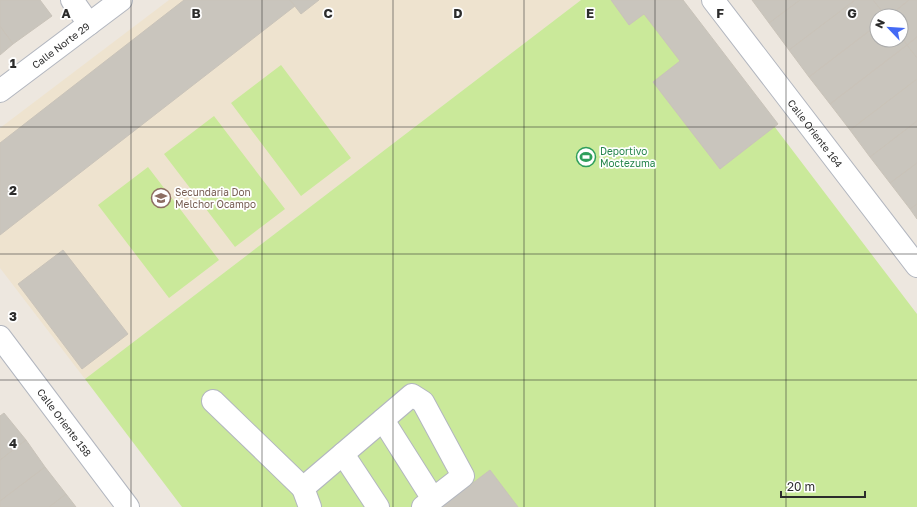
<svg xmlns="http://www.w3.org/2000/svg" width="917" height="507" font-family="'Golos Text',sans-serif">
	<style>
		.education { fill: #eee3cf }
		.pitch { fill: #cae99a }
		.building { fill: #c9c5bd; stroke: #c9c3b9 }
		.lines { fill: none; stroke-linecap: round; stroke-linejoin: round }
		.minor-casing { stroke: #b2b6bf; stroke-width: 24 }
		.minor { stroke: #fff; stroke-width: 22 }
		.grid { fill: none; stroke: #2c2c2c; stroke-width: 1; stroke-opacity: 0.55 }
		.labels { text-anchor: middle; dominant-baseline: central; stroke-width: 3.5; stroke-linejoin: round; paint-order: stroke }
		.street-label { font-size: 10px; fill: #2c2c2c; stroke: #fff }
		.leisure-label { font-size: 10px; fill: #27864d; stroke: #fff; text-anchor: start }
		.education-label { font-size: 10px; fill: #785e54; stroke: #fff; text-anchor: start }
		.grid-label { font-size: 13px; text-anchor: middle; font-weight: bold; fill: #2c2c2c; stroke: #fff; stroke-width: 3.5; stroke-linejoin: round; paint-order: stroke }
	</style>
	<rect width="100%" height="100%" fill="#ede7df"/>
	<!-- education -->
	<path class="education" d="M169,0h412l-496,379 -85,-111v-140z"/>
	<!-- pitch -->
	<path class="pitch" d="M581,0h97l239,314v193h-735l-97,-128z
		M281,65l70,93 -50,38 -70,-93z
		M214,116l71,93 -50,38 -71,-93z
		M148,167l71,93 -50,38 -71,-93z"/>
	<!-- building -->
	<path class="building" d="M0,0h40l12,16 -39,28 -13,-18z
		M184,0h106l5,6 -295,229v-92z
		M290,0h29l-18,14z
		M611,0h72l95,124 -58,45 -67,-87 27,-21 -36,-47 -15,11z
		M752,0h48l-31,23z
		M800,0h55l-66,50 -20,-27z
		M855,0h18l13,16h-9v9l-68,52 -20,-27z
		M873,0h36l-20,16h-3z
		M909,0h8v37l-10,8 -6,-9v-20h-12z
		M877,25v15h24v-4l6,9 -77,59 -21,-27z
		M0,26l13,18 -13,11z
		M917,37v21l-10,-13z
		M907,45l10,13v21l-67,51 -20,-26z
		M917,79v42l-47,36 -20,-27z
		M917,121v42l-27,20 -20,-26z
		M917,163v41l-7,5 -20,-26z
		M917,204v15l-7,-10z
		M63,250l65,84 -46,35 -64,-85z
		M4,413l22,27 -26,20v-44z
		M26,440l19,27 -45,34v-41z
		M45,467l21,27 -17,13h-49v-6z
		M490,470l28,37h-77z
		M66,494l10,13h-27z"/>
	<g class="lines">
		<!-- minor casing -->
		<g class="minor-casing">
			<g id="minor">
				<path d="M72,0l17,24"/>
				<path id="s1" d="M713,0l204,266"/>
				<path id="s2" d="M0,91l121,-91"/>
				<path id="s3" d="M0,337l128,170"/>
				<path d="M213,401l90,87"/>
				<path d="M383,420l50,79"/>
				<path d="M343,454l35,53"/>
				<path d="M310,507l-7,-19 109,-93 11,7 40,74 -40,31"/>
			</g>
		</g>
		<!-- minor -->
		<use href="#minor" class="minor"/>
	</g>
	<!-- grid -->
	<path class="grid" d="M131,0v507M262,0v507M393,0v507M524,0v507M655,0v507M786,0v507M0,127h917M0,254h917M0,380h917"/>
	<!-- icons -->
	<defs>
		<g id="stadium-ring" transform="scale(1)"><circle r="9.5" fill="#fff" stroke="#2e9e5b" stroke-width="1.5"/><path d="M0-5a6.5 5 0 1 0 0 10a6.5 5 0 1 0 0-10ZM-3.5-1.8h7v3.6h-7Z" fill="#2e9e5b"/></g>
		<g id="school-ring" transform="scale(1)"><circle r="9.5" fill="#fff" stroke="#8d6e63" stroke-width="1.5"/><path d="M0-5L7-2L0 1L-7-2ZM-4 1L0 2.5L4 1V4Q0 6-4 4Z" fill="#8d6e63"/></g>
	</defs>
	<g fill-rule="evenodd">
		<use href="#stadium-ring" x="586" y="157"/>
		<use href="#school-ring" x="161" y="198"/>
	</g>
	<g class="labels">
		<!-- street labels -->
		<g class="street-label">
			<text stroke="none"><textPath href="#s2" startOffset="76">Calle Norte 29</textPath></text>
			<text stroke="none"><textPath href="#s1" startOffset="168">Calle Oriente 164</textPath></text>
			<text stroke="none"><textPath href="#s3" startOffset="107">Calle Oriente 158</textPath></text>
		</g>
		<!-- leisure labels -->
		<g class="leisure-label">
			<text x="600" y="151">Deportivo<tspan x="600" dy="12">Moctezuma</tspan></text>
		</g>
		<!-- education labels -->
		<g class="education-label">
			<text x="175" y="192">Secundaria Don<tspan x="175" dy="12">Melchor Ocampo</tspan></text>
		</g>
	</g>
	<g class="grid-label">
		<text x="66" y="18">A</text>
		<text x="196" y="18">B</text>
		<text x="328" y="18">C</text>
		<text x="458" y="18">D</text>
		<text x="590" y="18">E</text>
		<text x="720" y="18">F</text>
		<text x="852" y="18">G</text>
		<text x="13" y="68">1</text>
		<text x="13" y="195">2</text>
		<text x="13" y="321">3</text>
		<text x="13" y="448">4</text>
	</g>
	<!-- north arrow -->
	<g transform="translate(889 28) rotate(295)"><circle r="19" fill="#ffffff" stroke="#ababab"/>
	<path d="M0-3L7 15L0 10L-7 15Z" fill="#446af5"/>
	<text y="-6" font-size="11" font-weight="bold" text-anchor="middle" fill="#2c2c2c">N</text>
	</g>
	<!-- scale -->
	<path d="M781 491v6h84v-6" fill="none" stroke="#2c2c2c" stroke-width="2"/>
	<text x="787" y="491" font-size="12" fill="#2c2c2c" stroke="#ffffff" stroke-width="3" paint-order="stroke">20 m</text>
</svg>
